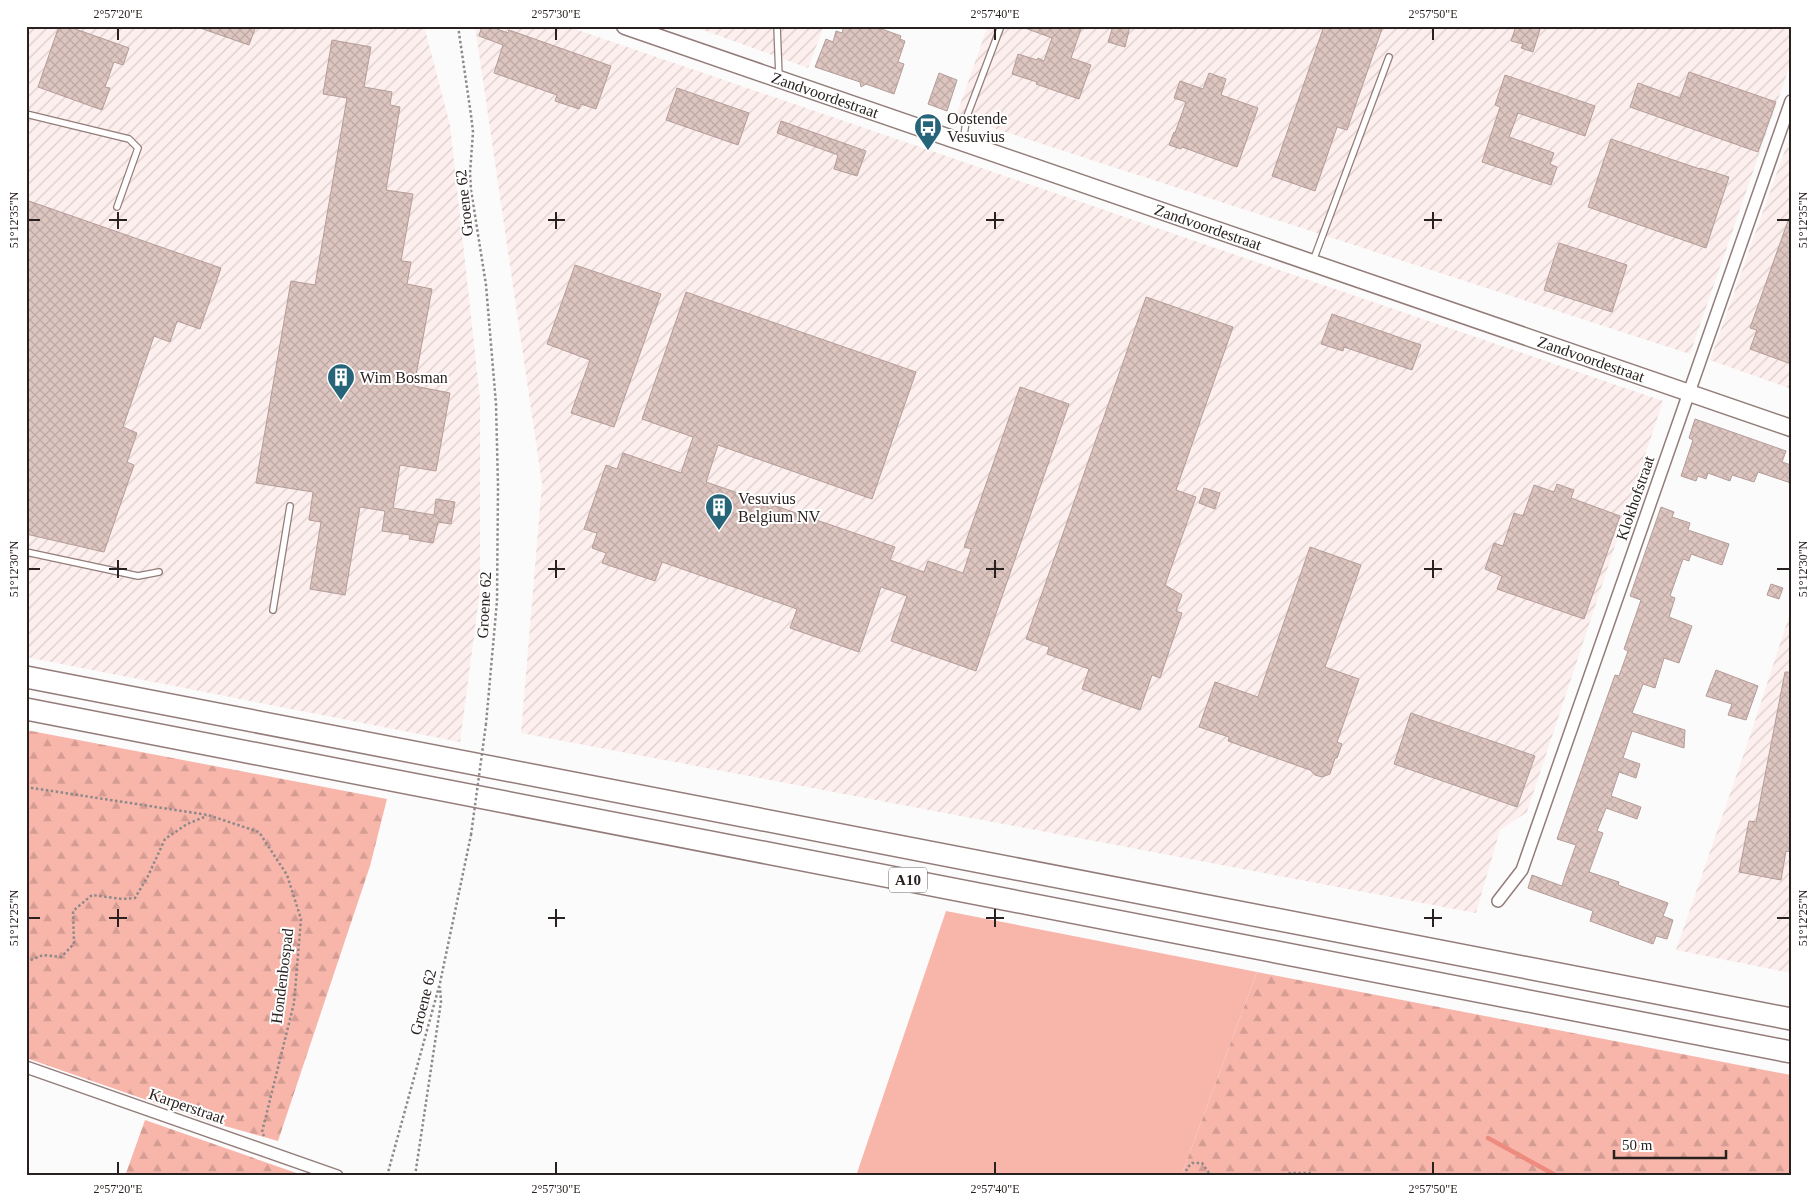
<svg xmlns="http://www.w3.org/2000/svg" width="1817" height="1202" font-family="'Times New Roman',serif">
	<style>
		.industrial { fill: url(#industrial-furrows) }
		.grass { fill: #f8b6ab }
		.forest { fill: url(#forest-firs) }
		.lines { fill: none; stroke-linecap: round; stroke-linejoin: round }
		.stream { stroke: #ed8c7e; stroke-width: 4.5 }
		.building { fill: url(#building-cross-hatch); stroke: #b49d99 }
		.lane-casing { stroke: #937c79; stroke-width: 8 }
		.street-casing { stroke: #937c79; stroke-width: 14 }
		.secondary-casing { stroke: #937c79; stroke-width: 19 }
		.highway-casing { stroke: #937c79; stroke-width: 24 }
		.path { stroke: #8d8988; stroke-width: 2.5; stroke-dasharray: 2.5 2.5; stroke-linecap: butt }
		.lane { stroke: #fff; stroke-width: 5.5 }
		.street { stroke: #fff; stroke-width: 11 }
		.secondary { stroke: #fff; stroke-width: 16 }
		.highway { stroke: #fff; stroke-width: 21 }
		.path-bridge { stroke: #8d8988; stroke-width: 2.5; stroke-dasharray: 2.5 2.5; stroke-linecap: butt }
		.ticks { fill: none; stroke: #29211f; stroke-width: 2 }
		.labels { text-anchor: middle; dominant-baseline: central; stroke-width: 4; stroke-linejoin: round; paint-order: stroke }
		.shield { fill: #fff; stroke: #696462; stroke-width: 1 }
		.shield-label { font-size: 15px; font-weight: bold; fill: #29211f }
		.street-label { font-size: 16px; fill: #29211f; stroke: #fff }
		.poi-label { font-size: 16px; fill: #29211f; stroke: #fff; text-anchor: start }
		.neatline { fill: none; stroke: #29211f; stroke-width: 2 }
		.ticks-label { font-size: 12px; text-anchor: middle; fill: #29211f }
	</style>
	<defs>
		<pattern id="industrial-furrows" width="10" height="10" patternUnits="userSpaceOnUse" patternTransform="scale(1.25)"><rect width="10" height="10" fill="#fdefed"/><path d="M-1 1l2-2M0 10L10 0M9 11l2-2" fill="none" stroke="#d9cdcb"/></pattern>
		<pattern id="forest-firs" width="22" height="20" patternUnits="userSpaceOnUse" patternTransform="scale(1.25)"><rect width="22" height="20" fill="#f8b6ab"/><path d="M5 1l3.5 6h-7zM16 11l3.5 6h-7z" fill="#d59c93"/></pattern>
		<pattern id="building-cross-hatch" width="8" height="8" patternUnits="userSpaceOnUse" patternTransform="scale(1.25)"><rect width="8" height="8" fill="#ddc5c0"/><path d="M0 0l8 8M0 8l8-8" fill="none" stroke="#bea9a5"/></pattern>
	</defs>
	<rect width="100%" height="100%" fill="#fbfbfb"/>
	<!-- industrial -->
	<path class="industrial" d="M26,26h398l26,99 30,274v191l-20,152 -434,-85z
		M475,26h91l1097,375 -136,411 -27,18 -24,83 -955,-180 21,-249z
		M692,26h132l-16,42z
		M983,26h808v36l-101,292 -734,-238 31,-88z
		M1791,133v256l-81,-29z
		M1791,610v363l-115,-23 74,-214z"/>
	<!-- grass -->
	<path class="grass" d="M946,911l311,61 -76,204h-325z"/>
	<!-- forest -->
	<path class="forest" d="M26,730l361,69 -17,67 -92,275 -71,-20 -181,-63z
		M1257,972l534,103v101h-610z
		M145,1120l160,56h-180z"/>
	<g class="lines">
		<!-- stream -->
		<path class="stream" d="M1488,1138l69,38"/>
	</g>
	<!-- building -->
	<path class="building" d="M59,26h8l62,22 -6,17 -9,-3 -9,25 5,1 -8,22 -64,-23z
		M200,26h56l-7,19 -49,-17z
		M482,26h7l19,7 1,-3 102,36 -15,43 -15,-5 -2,5 -24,-8 2,-6 -63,-22 9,-28 -24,-9z
		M844,26h36l-1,2 22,8 -1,3 5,2 -7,21 6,2 -10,30 -28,-10 -5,3 -1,-5 -45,-15 11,-28 7,3 3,-11 6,2z
		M1025,26h57l-11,32 20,7 -12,34 -43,-15 1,-2 -25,-8 6,-20 19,6 1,-2 6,3 8,-23 -27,-10z
		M1113,26h17l-5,21 -17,-5z
		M1324,26h59l-36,104 -10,-3 -22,64 -43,-15z
		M1516,26h25l-8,26 -12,-4 2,-4 -12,-3z
		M332,40l39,7 -7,40 28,5 -2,13 10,2 -14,83 27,4 -12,67 10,1 -4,22 25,5 -18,97 36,7 -14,78 -36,-6 -7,43 41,7 2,-16 19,3 -4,22 -13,-2 -5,21 -24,-4 1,-4 -28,-4 3,-20 -25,-4 -15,88 -35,-6 11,-67 -12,-2 4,-28 -57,-9 35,-202 24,4 32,-187 -24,-4z
		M1689,72l87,30 -18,50 -128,-45 8,-24 42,15z
		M939,73l18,7 -10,31 -19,-7z
		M1209,73l17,6 -5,16 37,13 -21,59 -55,-20 -1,2 -12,-4 5,-13 1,1 11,-31 -12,-4 6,-17 23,8z
		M1505,75l90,31 -10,30 -67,-23 -9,24 45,16 -4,11 7,3 -6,18 -69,-23 18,-55 -5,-2z
		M677,88l72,25 -11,32 -72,-25z
		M781,121l85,30 -9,25 -23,-7 4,-14 -61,-22z
		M1611,139l89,30v-1l29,9 -23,71 -118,-41z
		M26,200l195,68 -21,61 -23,-8 -7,21 -16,-6 -31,91 14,6 -10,29 7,3 -30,87 -78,-18z
		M1789,218l2,1v145l-41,-15 7,-19 -7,-2z
		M1559,243l68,22 -15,47 -68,-22z
		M575,265l86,29 -47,133 -43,-14 19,-53 -43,-16z
		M686,292l230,80 -44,127 -154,-54 -12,37 189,65 -5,13 34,12 4,-11 35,12 8,-24 -7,-2 56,-160 49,17 -93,267 -85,-30 16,-45 -26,-9 -22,65 -69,-24 7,-19 -135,-47 -7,19 -53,-18 4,-10 -14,-5 5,-15 -13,-4 22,-64 11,4 6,-16 58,20 12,-36 -51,-18z
		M1146,297l87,30 -57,163 20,7 -31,88 17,10 -6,16 6,2 -22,65 -8,-3 -12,35 -58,-21 7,-20 -42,-15 2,-7 -23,-8z
		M1332,314l89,31 -9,25 -68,-23 -1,4 -22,-7z
		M1695,419l91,32 -4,11 9,3v18l-33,-11 -4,10 -22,-7 -2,6 -22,-8 -2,6 -8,-3 -2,5 -15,-5 12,-36 -4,-2z
		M1557,484l17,6 -3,8 49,18 -36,103 -87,-30 5,-13 -17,-7 9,-26 9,3 11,-33 9,3 11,-31 20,7z
		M1204,488l16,5 -5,16 -16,-6z
		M1661,507l13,5 -2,5 18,6 -2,7 41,14 -7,21 -31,-11 -2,7 -6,-2 -13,37 5,2 -6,19 23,9 -13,37 -15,-5 -9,30 -12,-4 -11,29 53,17 -1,18 -52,-17 -9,27 17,6 -4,14 -17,-6 -8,24 30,11 -4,12 -31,-11 -9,23 6,2 -14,39 30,10 -1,3 50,18 -5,13 10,4 -6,19 -11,-3 -3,8 -63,-23 3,-10 -65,-23 4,-13 30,11 3,-10 11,-31 -19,-6 58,-164 4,1 9,-25 -4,-2 17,-49 -11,-4z
		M1310,547l51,18 -36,102 34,12 -22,63 5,2 -5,14h-2l-5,16 -8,3 -7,-2 -5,-5 -82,-29 1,-4 -30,-10 16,-45 43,15z
		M1771,584l12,4 -4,11 -12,-4z
		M1716,670l42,16 -12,34 -18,-5 4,-11 -26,-8z
		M1785,672h6v180l-5,-1 -5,29 -42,-8 10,-51 7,1z
		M1411,713l124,43 -18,51 -123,-43z"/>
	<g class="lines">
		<!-- lane casing -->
		<g class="lane-casing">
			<path id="lane" d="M777,26l2,51
				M26,114l103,25 9,9 -21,59
				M963,141l4,-25 34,-90
				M1313,261l76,-204
				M26,552l112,24 21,-4
				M273,610l17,-104"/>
		</g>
		<!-- street casing -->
		<g class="street-casing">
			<path id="street" d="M1498,901l24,-31 269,-769
				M26,1067l311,109"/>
		</g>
		<!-- secondary casing -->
		<g class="secondary-casing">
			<path id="secondary" d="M625,26l1166,402"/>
		</g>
		<!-- highway casing -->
		<g class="highway-casing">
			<path id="highway" d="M26,677l1765,342
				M26,709l1765,343"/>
		</g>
		<!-- path -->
		<path class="path" d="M458,26l13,89 2,17 -3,41 1,17 15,95 10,119 2,82 -1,115 -11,123
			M26,787l182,28 51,17 28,43 14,44 -7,84 -32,129 2,4
			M26,962l17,-7 18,2 13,-13 -1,-33 19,-16 30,4 13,-1 13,-22 17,-37 22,-15 20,-8
			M387,1176l53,-193 31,-148
			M415,1176l26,-174 -1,-15
			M1185,1176l2,-8 5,-5h10l9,13
			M1285,1176l2,-3h24l5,3"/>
		<!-- lane -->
		<use href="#lane" class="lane"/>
		<!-- street -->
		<use href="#street" class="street"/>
		<!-- secondary -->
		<use href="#secondary" class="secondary"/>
		<!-- highway -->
		<use href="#highway" class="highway"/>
		<!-- path-bridge -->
		<path class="path-bridge" d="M471,835l15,-111"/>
	</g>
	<!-- ticks -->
	<path class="ticks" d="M118,28v12M556,28v12M995,28v12M1433,28v12M118,212v17M556,212v17M995,212v17M1433,212v17M28,220h12M109,220h18M548,220h17M986,220h18M1424,220h18M1777,220h13M118,560v18M556,560v18M995,560v18M1433,560v18M28,569h12M109,569h18M548,569h17M986,569h18M1424,569h18M1777,569h13M118,909v18M556,909v18M995,909v18M1433,909v18M28,918h12M109,918h18M548,918h17M986,918h18M1424,918h18M1777,918h13M118,1162v12M556,1162v12M995,1162v12M1433,1162v12"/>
	<!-- icons -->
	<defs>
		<g id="bus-pin" transform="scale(1.4375)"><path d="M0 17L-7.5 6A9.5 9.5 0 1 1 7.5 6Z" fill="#26647a" stroke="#fff"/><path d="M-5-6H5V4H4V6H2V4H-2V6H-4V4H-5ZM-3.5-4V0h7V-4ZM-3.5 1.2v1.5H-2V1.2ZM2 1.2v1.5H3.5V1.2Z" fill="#fff"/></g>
		<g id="building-pin" transform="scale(1.4375)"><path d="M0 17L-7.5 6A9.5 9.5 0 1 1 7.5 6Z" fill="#26647a" stroke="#fff"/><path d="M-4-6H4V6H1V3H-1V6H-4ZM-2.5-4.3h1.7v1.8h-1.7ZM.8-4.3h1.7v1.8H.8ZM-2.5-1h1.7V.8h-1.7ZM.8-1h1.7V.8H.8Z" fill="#fff"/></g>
	</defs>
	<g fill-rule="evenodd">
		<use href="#bus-pin" x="928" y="127"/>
		<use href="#building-pin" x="341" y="377"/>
		<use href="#building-pin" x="719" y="507"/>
	</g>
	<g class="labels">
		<!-- shield labels -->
		<rect class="shield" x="889" y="867.5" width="38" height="25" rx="4"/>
		<g class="shield-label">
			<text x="908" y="880">A10</text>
		</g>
		<!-- street labels -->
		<g class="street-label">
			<text transform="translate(825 95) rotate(19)">Zandvoordestraat</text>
			<text transform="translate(464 203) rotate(-96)">Groene 62</text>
			<text transform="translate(1208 227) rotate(19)">Zandvoordestraat</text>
			<text transform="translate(1591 359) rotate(19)">Zandvoordestraat</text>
			<text transform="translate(1635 498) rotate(-71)">Klokhofstraat</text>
			<text transform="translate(484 605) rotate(-87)">Groene 62</text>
			<text transform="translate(282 976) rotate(-83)">Hondenbospad</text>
			<text transform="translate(423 1002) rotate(-76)">Groene 62</text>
			<text transform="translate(187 1106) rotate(19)">Karperstraat</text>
		</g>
		<!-- poi labels -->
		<g class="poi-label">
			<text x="947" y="118">Oostende<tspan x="947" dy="18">Vesuvius</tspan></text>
			<text x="360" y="377">Wim Bosman</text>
			<text x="738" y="498">Vesuvius<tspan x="738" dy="18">Belgium NV</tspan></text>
		</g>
	</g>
	<!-- border -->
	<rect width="1817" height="1202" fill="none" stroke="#ffffff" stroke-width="55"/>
	<!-- scale -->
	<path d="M1614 1150v8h112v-8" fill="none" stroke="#29211f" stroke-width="2.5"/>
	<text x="1622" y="1150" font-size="15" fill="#29211f" stroke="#ffffff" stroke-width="4" paint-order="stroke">50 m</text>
	<rect x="28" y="28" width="1762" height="1146" class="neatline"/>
	<g class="ticks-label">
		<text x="118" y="18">2°57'20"E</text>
		<text x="556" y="18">2°57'30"E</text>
		<text x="995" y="18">2°57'40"E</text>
		<text x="1433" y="18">2°57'50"E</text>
		<text transform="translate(14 220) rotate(-90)" y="4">51°12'35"N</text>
		<text transform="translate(1803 220) rotate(-90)" y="4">51°12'35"N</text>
		<text transform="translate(14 569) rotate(-90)" y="4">51°12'30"N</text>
		<text transform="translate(1803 569) rotate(-90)" y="4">51°12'30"N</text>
		<text transform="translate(14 918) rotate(-90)" y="4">51°12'25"N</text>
		<text transform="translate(1803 918) rotate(-90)" y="4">51°12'25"N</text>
		<text x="118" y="1193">2°57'20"E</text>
		<text x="556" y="1193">2°57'30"E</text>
		<text x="995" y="1193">2°57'40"E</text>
		<text x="1433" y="1193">2°57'50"E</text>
	</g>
</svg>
